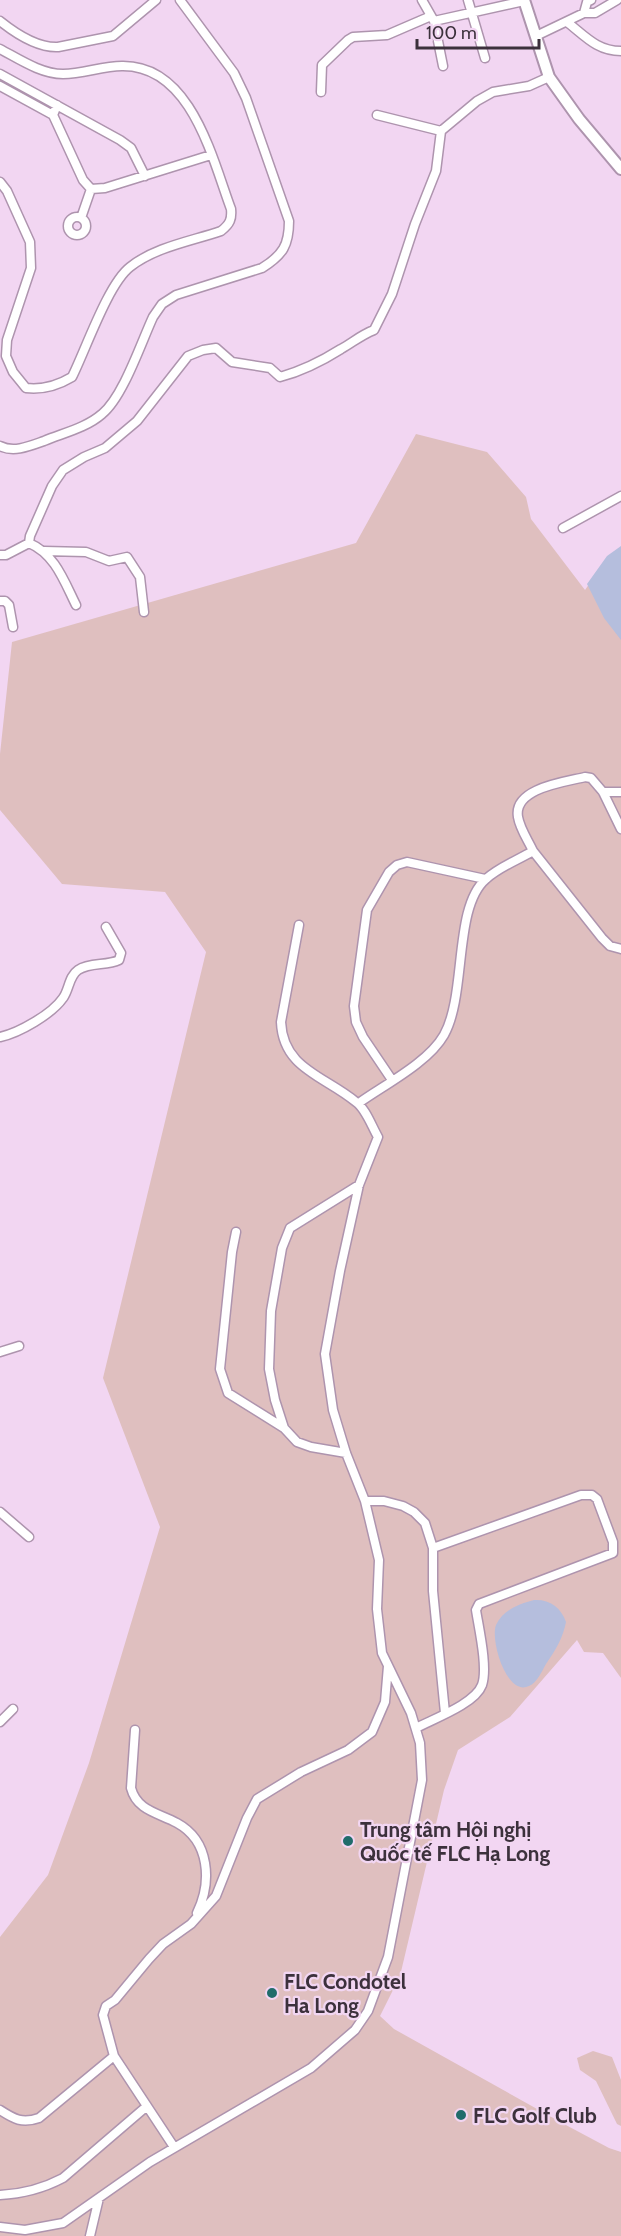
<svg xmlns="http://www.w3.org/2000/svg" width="621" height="2236" font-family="Cabin,sans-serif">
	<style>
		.green { fill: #dfbfbf }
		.water { fill: #b5bedd }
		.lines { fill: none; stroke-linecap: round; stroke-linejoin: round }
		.minor-casing { stroke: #ae94ae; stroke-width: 11 }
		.major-casing { stroke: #ae94ae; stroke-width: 14 }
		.minor { stroke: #fff; stroke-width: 8 }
		.major { stroke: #fff; stroke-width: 10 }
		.poi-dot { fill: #206c6b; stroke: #f2d6f2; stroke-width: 2 }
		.labels { text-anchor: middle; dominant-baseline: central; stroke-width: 4.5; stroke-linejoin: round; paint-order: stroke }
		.poi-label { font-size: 21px; font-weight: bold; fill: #3c313c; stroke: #f2d6f2; text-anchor: start }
	</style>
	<rect width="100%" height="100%" fill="#f2d6f2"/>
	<!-- green -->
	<path class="green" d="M416,434l71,18 39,45 5,22 54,71 23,-33 13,-7v1128l-18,-25 -19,-1 -7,-12 -67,77 -52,33 -14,40 -44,186 -20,40 14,13 170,95 45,24 12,4v84h-621v-299l48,-62 41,-112 71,-236 -57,-149 103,-426 -41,-60 -103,-8 -62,-74v-56l12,-112 344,-99z
		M593,2051l19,6 9,23v46l-4,-2 -21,-43 -16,-11 -3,-12z"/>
	<!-- water -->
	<path class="water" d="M621,546v94l-17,-22 -17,-34 20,-28z
		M534,1600c15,-1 27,7 32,22 -3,16 -11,29 -20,42 -4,7 -9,19 -17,22 -22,11 -39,-45 -33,-61 7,-15 23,-21 38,-25z"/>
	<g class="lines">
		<!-- minor casing -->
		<g class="minor-casing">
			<path id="minor" d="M422,0l12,21 9,45
				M468,0l17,58
				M584,13l3,-11 4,-2
				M0,21c15,12 37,27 58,26l55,-11 43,-36
				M434,21l90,-20
				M567,22c18,14 30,29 54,29
				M536,36l48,-23h11l22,-13
				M0,49c19,10 41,25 63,25 20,0 39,-8 59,-8 69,-1 90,92 109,143 1,10 -1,15 -10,22 -29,10 -66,16 -91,36 -22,17 -44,82 -58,110 -15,9 -29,13 -46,11l-13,-16 -7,-16 1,-16 24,-72 -1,-26 -23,-51 -7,-9
				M0,74l120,66 11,8 14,28
				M0,86l53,29
				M321,92l1,-27 26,-25 5,-3 34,-2 44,-19
				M57,105l-4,10 30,65 8,9 14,-1 106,-33
				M377,115l64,16
				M68 226a9 9 0 1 1 18 0a9 9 0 1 1-18 0Z
				M81,218l10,-29
				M0,446c14,7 30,0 44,-5 19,-8 42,-13 58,-27 21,-17 39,-71 51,-97l9,-13 14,-9 86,-27c21,-13 27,-23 27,-47l-43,-123 -12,-25 -54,-73
				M563,528l58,-32
				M29,543c26,11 35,38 47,62
				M44,551l42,1 23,9 18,-4 13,20 4,35
				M0,555h6l23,-12 1,-7 22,-50 11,-16 21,-13 21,-9 32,-27 51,-65 15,-6 13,-2 16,14 38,6 10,9c22,-6 42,-16 61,-28 11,-6 20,-14 33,-19l18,-36 23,-70 21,-53 5,-40 36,-30 16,-9 36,-6 20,-9
				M0,601h5l4,4 4,22
				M603,792h18
				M533,851l69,87 8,8 11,3
				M0,1037c19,-4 52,-23 63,-39 6,-8 6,-22 15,-28 12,-8 29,-4 41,-10l2,-7 -15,-26
				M392,1080l-29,-43 -7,-15 -2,-16 13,-96 22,-38 8,-7 10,-3 78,17
				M359,1103c25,-18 69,-40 85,-68 23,-41 9,-128 42,-156 13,-12 32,-19 47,-28 -5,-11 -13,-22 -15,-34 -5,-29 47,-35 67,-40l6,1 12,14 18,37
				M236,1232l-4,20 -12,117 8,24 56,35
				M0,1352l19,-6
				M346,1453l-35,-6 -14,-5 -13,-14 -9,-28 -6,-31 2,-58 11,-63 8,-20 69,-43
				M365,1501h19l19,5 11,6 11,11 8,25v43l12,122
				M0,1512l29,25
				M0,1722l13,-13
				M416,1728c17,-9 59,-24 66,-43 6,-17 -3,-56 -6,-75l3,-6 134,-51v-11l-16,-43 -5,-4h-11l-148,53
				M135,1730l-4,58c6,23 28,25 46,35 33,18 35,59 20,90
				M0,2110c14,9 22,14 39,8l75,-62
				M174,2147l-60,-91 -11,-41 3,-9 9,-6 34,-41 14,-15 28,-20 25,-28 31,-78 10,-19 44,-27 47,-22 24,-18 13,-30 3,-36
				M0,2195c21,-1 44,-7 63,-17l84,-72
				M0,2227l25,3 38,-7 87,-61 161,-94 44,-38 13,-19 20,-54 34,-177 -2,-37 -9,-30 -29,-60 -5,-44 2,-49 -14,-59 -19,-48 -13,-43 -8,-56 15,-83 19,-86 19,-48c-6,-10 -12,-28 -22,-35 -31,-26 -73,-33 -75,-80l18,-97
				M90,2236l9,-38"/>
		</g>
		<!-- major casing -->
		<g class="major-casing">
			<path id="major" d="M524,0l25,77 30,42 42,50"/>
		</g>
		<!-- minor -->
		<use href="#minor" class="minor"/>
		<!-- major -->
		<use href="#major" class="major"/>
	</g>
	<!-- markers -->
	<g class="poi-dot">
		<circle cx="348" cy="1841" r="6"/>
		<circle cx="272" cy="1993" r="6"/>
		<circle cx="461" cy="2115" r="6"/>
	</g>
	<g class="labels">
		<!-- poi labels -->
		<g class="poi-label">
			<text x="360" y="1829">Trung tâm Hội nghị<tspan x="360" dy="24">Quốc tế FLC Hạ Long</tspan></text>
			<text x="284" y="1981">FLC Condotel<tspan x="284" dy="24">Ha Long</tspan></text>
			<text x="473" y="2115">FLC Golf Club</text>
		</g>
	</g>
	<!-- scale -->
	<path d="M417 39v9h122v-9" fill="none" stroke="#3c313c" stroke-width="3"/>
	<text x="426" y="39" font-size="18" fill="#3c313c" stroke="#f2d6f2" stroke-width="4.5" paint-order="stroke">100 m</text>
</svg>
